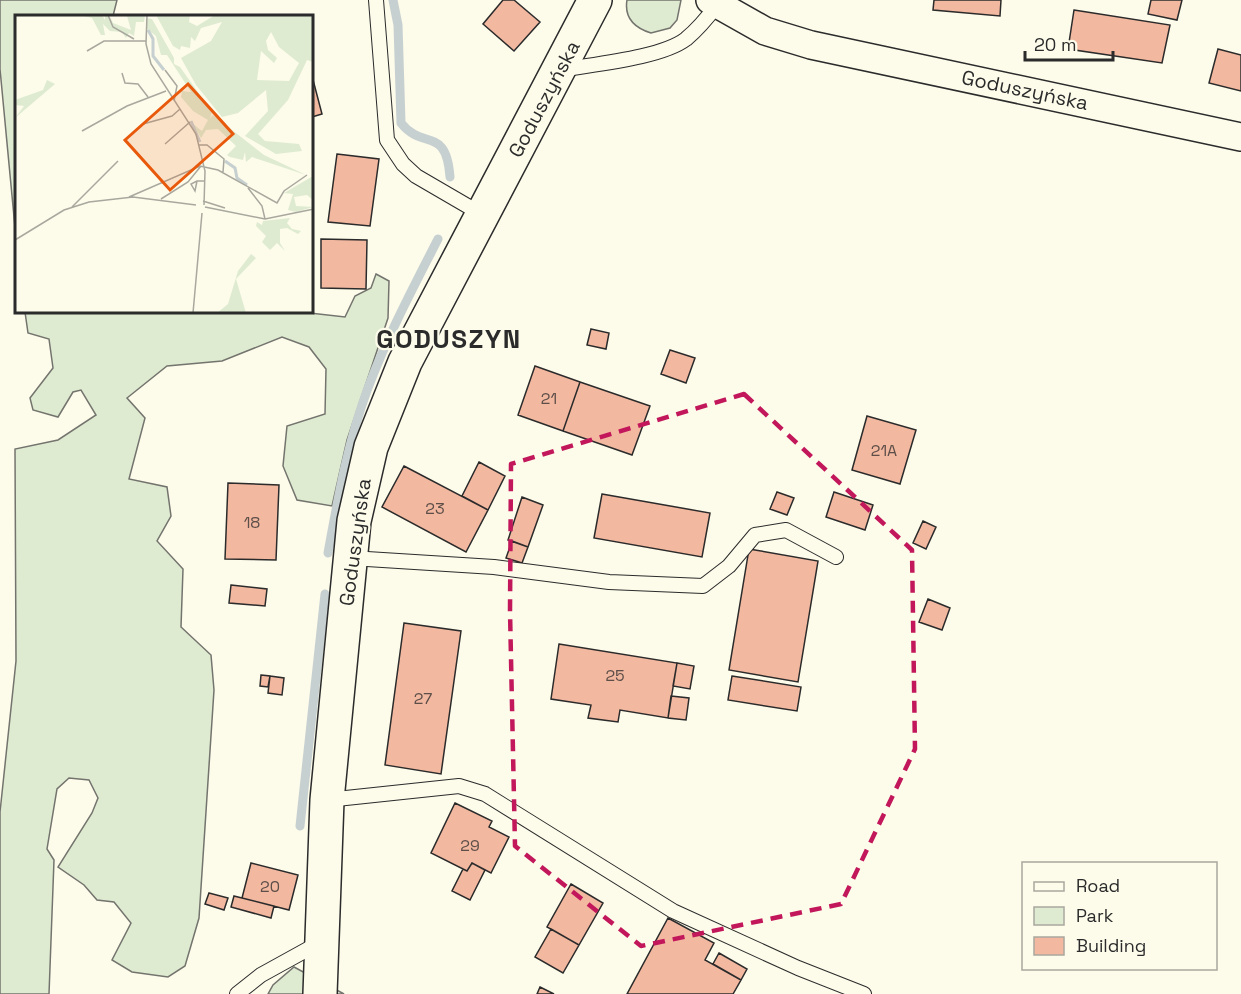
<svg xmlns="http://www.w3.org/2000/svg" width="1241" height="994" font-family="'Space Grotesk',sans-serif">
	<style>
		.green { fill: #deebd1; stroke: #74746e; stroke-width: 1.5 }
		.lines { fill: none; stroke-linecap: round; stroke-linejoin: round }
		.stream { stroke: #c7d0d0; stroke-width: 9 }
		.building { fill: #f2b8a0; stroke: #2b2b2b; stroke-width: 1.5 }
		.lane-casing { stroke: #2b2b2b; stroke-width: 16 }
		.street-casing { stroke: #2b2b2b; stroke-width: 30 }
		.secondary-casing { stroke: #2b2b2b; stroke-width: 36 }
		.lane { stroke: #fdfbea; stroke-width: 14 }
		.street { stroke: #fdfbea; stroke-width: 27 }
		.secondary { stroke: #fdfbea; stroke-width: 33 }
		.marked { fill: none; stroke: #c2185b; stroke-width: 4.5; stroke-dasharray: 12 8; stroke-linejoin: round }
		.labels { text-anchor: middle; dominant-baseline: central; stroke-width: 4.5; stroke-linejoin: round; paint-order: stroke }
		.number-label { font-size: 16px; fill: #5d4e48 }
		.street-label { font-size: 20px; fill: #2b2b2b; stroke: #fdfbea }
		.district-label { font-size: 26px; font-weight: bold; letter-spacing: 1.5px; fill: #2b2b2b; stroke: #fdfbea }
		.inset-river { fill: none; stroke: #c7d0d0; stroke-width: 3 }
		.inset-road { fill: none; stroke: #a9a89e; stroke-width: 1.5 }
		.view { fill: #e8590c; fill-opacity: 0.15; stroke: #e8590c; stroke-width: 3 }
		.inset-edge { fill: none; stroke: #2b2b2b; stroke-width: 3 }
	</style>
	<rect width="100%" height="100%" fill="#fdfbea"/>
	<!-- green -->
	<path class="green" d="M0,0h117l-4,16h-97v222l-16,-169z
		M627,0h54l-4,20 -7,8 -19,5c-16,-5 -27,-15 -24,-33z
		M376,274l13,7 -1,37 -41,122 -15,66 -35,-6 -14,-34 4,-40 38,-12 1,-45 -17,-22 -27,-10 -60,24 -55,5 -40,32 18,20 -16,61 38,8 4,29 -14,25 26,28 -2,58 30,28 3,35 -15,228 -14,48 -17,11 -36,-5 -20,-12 19,-37 -17,-21 -17,-2 -13,-15 -26,-18 34,-54 6,-15 -9,-18 -20,-2 -12,11 -10,60 7,11 -5,134h-49v-182l16,-151 -1,-212 43,-9 38,-25 -15,-25 -8,2 -15,25 -25,-7 -3,-12 23,-30 -4,-29 -21,-6 -3,-21h276l44,5 10,-21 16,-8z
		M294,967l50,27h-76l5,-9z"/>
	<g class="lines">
		<!-- stream -->
		<path class="stream" d="M393,0l5,25 3,98c22,28 45,2 49,54
			M328,553c10,-55 20,-112 40,-165 19,-51 45,-100 70,-149
			M300,826l25,-232"/>
	</g>
	<!-- building -->
	<path class="building" d="M503,0h11l26,22 -26,29 -31,-27z
		M934,0h67l-1,16 -67,-6z
		M1151,0h31l-5,20 -29,-6z
		M1074,10l96,15 -8,38 -94,-14z
		M1218,49l23,6v36l-32,-8z
		M312,76l10,38 -10,3z
		M337,154l42,5 -9,67 -42,-4z
		M321,239l46,1 -1,49 -45,-1z
		M591,329l18,4 -3,16 -19,-4z
		M670,350l25,8 -9,25 -25,-9z
		M535,366l45,16 -17,49 -45,-16z
		M580,382l70,24 -18,49 -69,-24z
		M867,416l49,14 -16,54 -48,-14z
		M479,462l26,14 -17,34 -26,-14z
		M404,466l84,44 -22,42 -84,-45z
		M228,483l51,2 -3,75 -51,-1z
		M777,492l17,6 -7,17 -17,-6z
		M834,492l39,13 -8,25 -39,-13z
		M602,494l108,19 -8,44 -108,-19z
		M522,497l21,8 -15,42 -20,-7z
		M923,521l13,6 -10,22 -13,-6z
		M512,541l16,6 -6,16 -16,-5z
		M749,549l69,12 -20,121 -69,-12z
		M231,585l36,4 -2,17 -36,-3z
		M928,599l22,9 -8,22 -23,-8z
		M404,623l57,8 -20,143 -56,-9z
		M559,644l118,19 -9,55 -48,-8 -2,12 -30,-4 3,-13 -40,-6z
		M677,663l17,3 -4,23 -17,-3z
		M261,675l9,1 -2,11 -8,-1z
		M270,676l14,2 -2,17 -14,-2z
		M732,676l69,11 -4,24 -69,-11z
		M671,696l18,2 -3,22 -18,-2z
		M455,803l37,18 -3,6 20,10 -18,36 -19,-10 -5,8 -36,-18z
		M251,863l47,12 -9,35 -47,-12z
		M472,863l13,7 -15,30 -18,-9 11,-22 4,2z
		M571,884l32,19 -24,42 -32,-18z
		M209,893l19,5 -4,12 -19,-6z
		M234,896l40,10 -3,12 -40,-11z
		M668,918l46,25 -9,17 36,20 -8,14h-106z
		M551,929l28,16 -16,28 -28,-16z
		M719,953l28,16 -6,11 -28,-16z
		M540,987l14,7h-17z"/>
	<g class="lines">
		<!-- lane casing -->
		<g class="lane-casing">
			<path id="lane" d="M376,0l11,140 16,24 13,12 67,39
				M561,70c33,-6 100,-12 125,-31 12,-10 22,-22 31,-34
				M351,558l143,9 115,15 94,4 26,-20 26,-31 31,-5 50,27
				M327,800l132,-14 26,8 188,117 125,57 66,26
				M237,994l24,-19 58,-32"/>
		</g>
		<!-- street casing -->
		<g class="street-casing">
			<path id="street" d="M710,0l55,31 46,14 430,92"/>
		</g>
		<!-- secondary casing -->
		<g class="secondary-casing">
			<path id="secondary" d="M320,994l7,-194 27,-279 17,-74 34,-85 190,-362"/>
		</g>
		<!-- lane -->
		<use href="#lane" class="lane"/>
		<!-- street -->
		<use href="#street" class="street"/>
		<!-- secondary -->
		<use href="#secondary" class="secondary"/>
	</g>
	<!-- marked area -->
	<path class="marked" d="M744,394l168,156 3,199 -74,155 -200,42 -126,-100 -5,-235 1,-147z"/>
	<g class="labels">
		<!-- number labels -->
		<g class="number-label">
			<text x="549" y="398">21</text>
			<text x="884" y="450">21A</text>
			<text x="435" y="508">23</text>
			<text x="252" y="522">18</text>
			<text x="615" y="675">25</text>
			<text x="423" y="698">27</text>
			<text x="470" y="845">29</text>
			<text x="270" y="886">20</text>
		</g>
		<!-- street labels -->
		<g class="street-label">
			<text transform="translate(1025 90) rotate(12)">Goduszyńska</text>
			<text transform="translate(544 99) rotate(-62)">Goduszyńska</text>
			<text transform="translate(355 542) rotate(-82)">Goduszyńska</text>
		</g>
		<!-- district labels -->
		<g class="district-label">
			<text x="449" y="339">GODUSZYN</text>
		</g>
	</g>
	<!-- overview -->
	<g transform="translate(15 15)">
		<rect width="298" height="298" fill="#fdfbea"/>
		<path d="M87,0l3,5v-5h4l4,8 18,7 -4,-14 18,-1 -1,7h-8l-2,14 -5,-3 -3,5 -4,-6 -12,-1 -7,-7 2,11h-4l-9,-17 -8,-2zM141,0h34l-1,7 8,4 18,-11h98v47l-6,-2 -19,40 -30,34 7,7 34,3 3,7 -26,3 -31,-18 23,-25 -2,-21 -28,23 -16,4 -26,-32 -15,-27 30,-17 11,-19 -21,6 -6,13 -4,-4 -1,11 -9,-2 -1,4 -7,-4zM256,17l8,15 20,16 -10,18 -32,-1 4,-29 13,12 3,-5 -9,-8 -2,-9zM131,3l6,1 22,39v6l6,3 32,45 -2,6 3,-3 51,40 42,20 -54,-18 -6,5 -1,-10 -2,8 -13,-3 -3,-2 9,-9 -18,-17 -12,1 -5,8 -8,-14 9,7 6,-11 -15,-9 -12,-14 1,-6 9,1 -24,-37h-6l-5,-19 -9,-7zM32,65l8,4 -40,34 9,-12 -9,-1v-5l28,-10zM298,161v24l-6,-5 -13,2 2,9 17,1 -17,5 -8,-2 5,-16 -9,-1zM275,203l-3,5 5,6 9,2 -3,3 -11,-6 -7,1v14l5,8 -8,-8 -7,7 -8,-8 4,-6 -10,-10 1,-4 5,3 1,-4zM236,239l5,4 -20,21 10,34h-29l11,-9 10,-33z" fill="#deebd1" fill-rule="evenodd"/>
		<path class="inset-river" d="M133,15l5,9v17l11,14M176,106l9,21M210,146l10,7 2,10 10,7"/>
		<path class="inset-road" d="M93,0l5,12 21,12M132,0l-1,29 5,20 45,70 9,37 -1,34M72,36l17,-10h42M150,55l12,16 -3,15M107,58l3,10 13,1 10,13M128,109l29,-8 8,-7M67,116l45,-25 39,-15M150,129l25,-22M184,130h8l17,14 -1,13M182,166l-2,10 -4,-7 6,-3h8M233,173l14,18 3,13M114,182l71,-31 18,4 59,33 7,-12 23,-16M146,184l27,-17 13,-16M188,186l22,7M57,192l46,-46M190,192l60,12 49,-10M0,225l49,-30 25,-8 44,-5 63,8M178,298l9,-100"/>
		<path class="view" d="M173,69l45,50 -63,56 -45,-50z"/>
		<rect width="298" height="298" class="inset-edge"/>
	</g>
	<!-- legend -->
	<rect x="1022" y="862" width="195" height="108" fill="#fdfbea" stroke="#a9a89e" stroke-width="1.5"/>
	<rect x="1034" y="882" width="30" height="9" fill="#fdfbea" stroke="#a9a89e" stroke-width="1.5"/>
	<text x="1076" y="892" font-size="18" fill="#2b2b2b">Road</text>
	<rect x="1034" y="907" width="30" height="18" fill="#deebd1" stroke="#a9a89e" stroke-width="1.5"/>
	<text x="1076" y="922" font-size="18" fill="#2b2b2b">Park</text>
	<rect x="1034" y="937" width="30" height="18" fill="#f2b8a0" stroke="#a9a89e" stroke-width="1.5"/>
	<text x="1076" y="952" font-size="18" fill="#2b2b2b">Building</text>
	<!-- scale -->
	<path d="M1025 51v9h88v-9" fill="none" stroke="#2b2b2b" stroke-width="3"/>
	<text x="1034" y="51" font-size="18" fill="#2b2b2b" stroke="#fdfbea" stroke-width="4.5" paint-order="stroke">20 m</text>
</svg>
